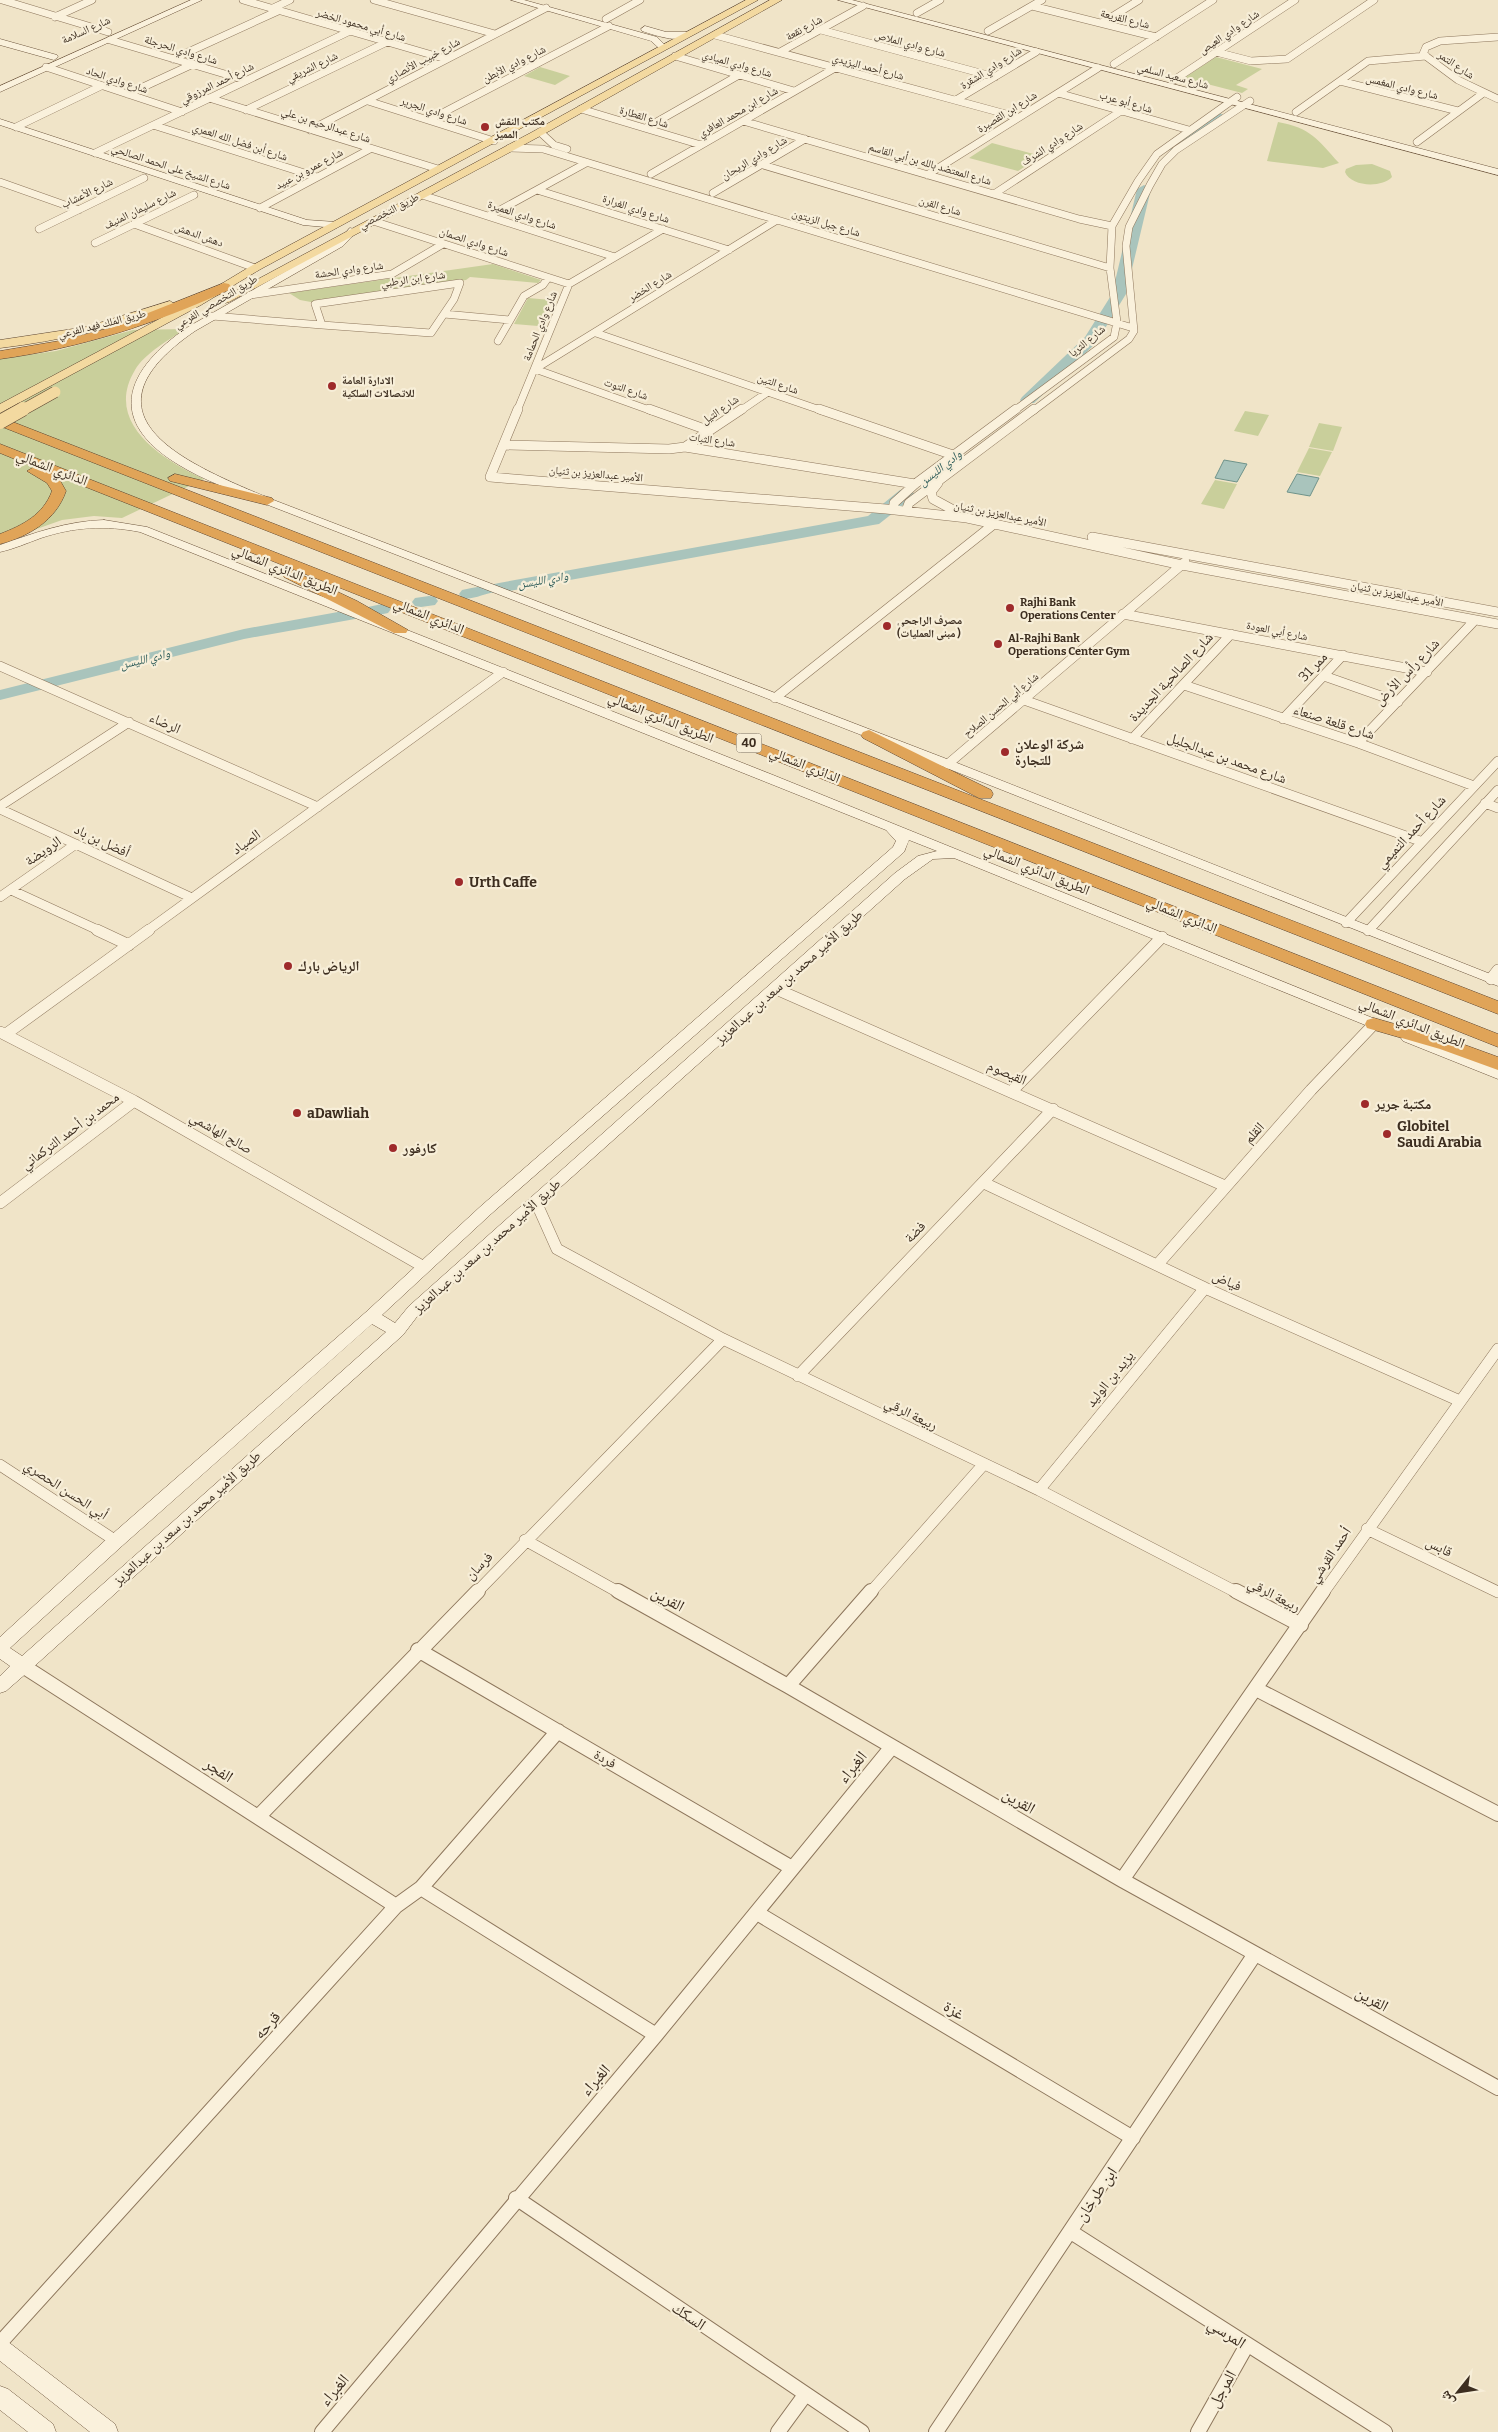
<svg xmlns="http://www.w3.org/2000/svg" width="1498" height="2432" font-family="Bitter,'Noto Naskh Arabic',serif">
	<style>
		.green { fill: #c9cf9b }
		.water { fill: #a9c4bc; stroke: #6f938a }
		.lines { fill: none; stroke-linecap: round; stroke-linejoin: round }
		.river { fill: #a9c4bc; fill-rule: evenodd }
		.street-far3-casing { stroke: #8d765c; stroke-width: 8 }
		.street-far2-casing { stroke: #8d765c; stroke-width: 10 }
		.street-far1-casing { stroke: #8d765c; stroke-width: 12 }
		.street-casing { stroke: #8d765c; stroke-width: 16 }
		.secondary-casing { stroke: #6f573f; stroke-width: 1 }
		.primary-casing { stroke: #5b4430; stroke-width: 1 }
		.highway-casing { stroke: #5b4430; stroke-width: 1 }
		.street-far3 { stroke: #faf1dc; stroke-width: 7 }
		.street-far2 { stroke: #faf1dc; stroke-width: 9 }
		.street-far1 { stroke: #faf1dc; stroke-width: 11 }
		.street { stroke: #faf1dc; stroke-width: 14 }
		.secondary { fill: #faf1dc; fill-rule: evenodd }
		.primary { fill: #f3d9a0; fill-rule: evenodd }
		.highway { fill: #e0a458; fill-rule: evenodd }
		.primary-bridge-far1-casing { stroke: #5b4430; stroke-width: 12; stroke-linecap: butt }
		.primary-bridge-casing { stroke: #5b4430; stroke-width: 15; stroke-linecap: butt }
		.primary-bridge-far1 { stroke: #f3d9a0; stroke-width: 11 }
		.primary-bridge { stroke: #f3d9a0; stroke-width: 14 }
		.poi-dot { fill: #9e2a2b; stroke: #f7eed8; stroke-width: 2 }
		.labels { text-anchor: middle; dominant-baseline: central; stroke-width: 4.5; stroke-linejoin: round; paint-order: stroke }
		.far-street-label { font-size: 11px; fill: #3d2e20; stroke: #f7eed8 }
		.far-poi-label { font-size: 11px; font-weight: bold; fill: #3d2e20; stroke: #f7eed8; text-anchor: start }
		.far-water-label { font-size: 12px; font-style: italic; fill: #2f5d5a; stroke: #f7eed8 }
		.shield { fill: #f7eed8; stroke: #756857; stroke-width: 1 }
		.shield-label { font-size: 12px; font-weight: bold; fill: #3d2e20 }
		.street-label { font-size: 14px; fill: #3d2e20; stroke: #f7eed8 }
		.poi-label { font-size: 14px; font-weight: bold; fill: #3d2e20; stroke: #f7eed8; text-anchor: start }
		.near-street-label { font-size: 16px; fill: #3d2e20; stroke: #f7eed8 }
	</style>
	<rect width="100%" height="100%" fill="#f0e4c8"/>
	<!-- green -->
	<path class="green" d="M1216,57l46,12 -26,16 12,4 -6,4 -58,-15z
		M540,67l30,9 -15,9 -31,-9z
		M1278,122c33,6 39,17 61,41l-16,5 -56,-7z
		M992,143l49,13 -23,15 -49,-13z
		M1372,164l18,7 2,6c-10,11 -41,10 -47,-5l1,-3 10,-4z
		M493,264l48,16 -3,3 -68,-6 -4,3 -155,22 -11,-2 -11,-7z
		M528,298l23,2 -13,26 -24,-2z
		M185,329c-16,11 -40,24 -50,41 -32,53 28,90 69,109l-82,39 -28,-2 -32,4 -62,22v-183l56,-8 77,-21z
		M1245,411l24,4 -11,21 -24,-5z
		M1319,423l23,4 -9,24 -24,-4z
		M1309,448l23,4 -12,24 -23,-4z
		M1215,480l22,4 -13,25 -23,-5z"/>
	<!-- water -->
	<path class="water" d="M1224,460l23,4 -10,18 -22,-4z
		M1297,474l22,4 -9,18 -23,-4z"/>
	<g class="lines">
		<!-- river -->
		<path class="river" d="M1217,113l5,1 2,3 -2,3 -41,31h-10l-2,-3 2,-3 41,-31z
			M1144,185l7,4 -25,105 -30,49 -62,60h-12l-2,-3 2,-3 63,-60 27,-43 25,-105z
			M906,489l6,1 2,4 -2,4 -33,26 -6,1 -374,68c-11,-3 -24,8 -37,5l-3,-4 3,-4c13,-3 25,-4 37,-7l369,-67 32,-26z
			M429,596l6,1 3,4 -3,4 -14,2 -6,-1 -3,-4 3,-4z
			M382,604l6,1 3,4 -3,4 -14,3 -6,-1 -3,-4 3,-4z
			M349,610l6,1 3,4 -3,4 -111,20 -244,61v-10l244,-61z"/>
		<!-- street-far3 casing -->
		<g class="street-far3-casing">
			<path id="street-far3" d="M2,0l106,32
				M243,0l203,59
				M374,0l121,34
				M1032,6l124,31
				M271,9l19,-9
				M917,13l23,-13
				M55,17l37,-17
				M606,19l34,-19
				M1102,23l37,-23
				M821,30l174,47
				M988,31l54,-31
				M715,35l302,82
				M1498,37l-58,4 -14,6 -3,7 35,26 40,19
				M110,40l135,40
				M780,52l83,-46
				M1216,52l35,9 36,-2 87,-59
				M675,56l119,35
				M173,59l105,-48
				M1114,64l99,-64
				M46,67l136,45
				M1174,80l121,-80
				M1340,81l118,30
				M1058,93l131,37
				M128,94l65,-30
				M209,98l229,71
				M956,100l80,-48
				M368,101l126,40
				M581,109l120,36
				M246,110l141,-68
				M1296,112l72,-51 58,-5
				M429,120l180,-94
				M743,121l336,98 33,7
				M156,126l161,51
				M16,127l85,-41
				M646,128l93,-53
				M310,130l236,-122
				M540,132l14,13 13,4
				M1417,142l65,-48
				M510,148l33,1 590,179
				M95,153l253,-121
				M763,165l347,103
				M651,174l184,-106
				M927,175l171,-107
				M0,182l79,28
				M537,190l192,60
				M713,193l92,-54
				M994,194l127,-83
				M422,195l193,62
				M260,208l110,-59
				M489,216l97,-53
				M373,221l196,63
				M134,224l121,44
				M39,229l105,-51
				M95,243l99,-48
				M460,283l-6,16 -23,34 -109,-8 -7,-21z
				M250,295l142,-21 51,-30
				M444,314l66,6
				M212,316l110,9
				M596,333l227,78
				M498,341l26,-45 19,-11 5,-7
				M535,369l242,-149
				M535,369l117,42
				M517,411l52,-127 94,-55
				M740,411l28,-19
				M1014,411l100,-74 3,-15 -7,-54 2,-42 26,-45 19,-27 80,-57
				M1033,411l96,-72 5,-8 -8,-85 3,-19 21,-42 12,-21 14,-14 74,-49"/>
		</g>
		<!-- street-far2 casing -->
		<g class="street-far2-casing">
			<path id="street-far2" d="M518,409l-28,68 396,32 81,9 215,47 316,59
				M649,409l61,22
				M819,409l134,46
				M503,445l166,4 16,-2 230,37
				M685,447l57,-38
				M938,483l-7,9 2,7 22,12
				M894,510v-7l21,-19 101,-75
				M906,511l3,-8 125,-94
				M1092,537l406,75
				M1123,614l304,58
				M0,666l318,141
				M1324,676l74,26
				M1184,685l174,58 116,43
				M775,698l219,-174
				M1024,700l396,141
				M1283,719l60,-64
				M1132,739l99,-105
				M1358,743l117,-123
				M948,764l237,-202
				M1485,803l13,5
				M0,806l129,-84
				M0,809l192,89
				M11,890l89,41
				M0,897l76,-53
				M1346,923l152,-162
				M147,931l356,-259
				M1368,931l130,-141"/>
		</g>
		<!-- street-far1 casing -->
		<g class="street-far1-casing">
			<path id="street-far1" d="M97,930l32,15
				M1491,979l7,-9
				M776,989l449,197
				M0,1032l134,69 290,166
				M6,1034l143,-104
				M1012,1091l150,-154
				M984,1183l221,105 255,113
				M536,1202l21,47 166,90 316,151 199,103
				M0,1203l134,-102
				M1158,1264l153,-174 63,-66
				M798,1376l255,-267
				M0,1465l116,76
				M1039,1490l166,-202
				M1367,1529l131,63
				M525,1540l95,53
				M476,1593l247,-254
				M870,1593l113,-128
				M1323,1593l175,-244"/>
		</g>
		<!-- street casing -->
		<g class="street-casing">
			<path id="street" d="M618,1591l170,95 334,194 376,208
				M1236,1591l65,34
				M418,1650l374,218
				M23,1666l373,240
				M788,1686l83,-95
				M1256,1689l242,125
				M259,1816l219,-225
				M1122,1880l201,-289
				M421,1888l235,147
				M757,1913l376,225
				M516,2198l346,234
				M1071,2232l314,200
				M0,2343l396,-437 25,-18 137,-157
				M322,2432l334,-397 235,-287
				M778,2432l27,-37
				M936,2432l319,-478
				M1198,2432l49,-87"/>
		</g>
		<!-- secondary casing -->
		<g class="secondary-casing">
			<path id="secondary" d="M191,0h11l-202,92v-6z
				M511,0h13l133,37 10,10 -7,2 -9,-8z
				M838,0h14l646,169v6z
				M645,26l21,6h20l4,3c-12,9 -35,0 -48,-4l-1,-2z
				M0,39l57,16 1,2 -4,3 -54,-15z
				M0,119l307,101 29,2 5,3 -5,3 -33,-3 -303,-100z
				M350,228l8,2 -15,16 -148,85c-125,86 -5,134 76,168l681,262 546,216v9l-554,-219 -681,-264c-28,-12 -58,-22 -84,-38 -75,-45 -53,-96 9,-138l149,-85z
				M104,520l43,7 626,248 617,250 2,3 -2,3h-10l-426,-173 -21,1 -28,20 -486,435 -16,21 -374,336 -23,20 -6,2v-17l10,-10 -10,-7v-22l110,-101 256,-224 115,-106 412,-359 3,-6 -10,-11 -746,-298c-35,-7 -66,-5 -99,6 -14,5 -27,11 -41,14v-7c34,-12 67,-24 104,-25zM909,840l28,11 -19,5 -23,17 -486,433 -14,17 -13,-8 109,-101 413,-362zM372,1324l14,8 -364,324 -12,-8 112,-102z
				M1408,1034l90,35v10l-95,-38 -2,-3z
				M0,2338l7,3 108,83 3,8h-28l-90,-71z
				M0,2386l8,3 45,35 3,8h-28l-28,-22z"/>
		</g>
		<!-- primary casing -->
		<g class="primary-casing">
			<path id="primary" d="M746,0h12l-499,270 -58,35 -201,108v-9l193,-103 58,-35z
				M770,0h12l-238,134 -315,168 -4,1 -6,-3 317,-170z
				M170,301l6,4 -2,2c-57,20 -114,34 -174,41v-8l86,-13z"/>
		</g>
		<!-- highway casing -->
		<g class="highway-casing">
			<path id="highway" d="M224,283l5,1 2,3 -2,3c-74,34 -148,58 -229,69v-8l59,-10 51,-13z
				M0,417l1498,584v13l-1498,-588z
				M0,444l1498,590v13l-1450,-575 10,5 8,14c-10,29 -36,45 -66,53v-10c23,-9 43,-19 52,-43l-5,-8 -20,-12 7,-4 -34,-14z
				M175,474l97,24 2,3 -7,4 -97,-24 -2,-3z
				M289,569l68,32 51,29 -2,3h-12l-110,-56 -3,-3 3,-3z
				M869,730l122,60 2,4 -2,4h-12l-116,-60 -2,-3 2,-3z
				M1374,1018l80,23 44,16v13l-58,-21 -73,-21 -2,-4 2,-4z"/>
		</g>
		<!-- street-far3 -->
		<use href="#street-far3" class="street-far3"/>
		<!-- street-far2 -->
		<use href="#street-far2" class="street-far2"/>
		<!-- street-far1 -->
		<use href="#street-far1" class="street-far1"/>
		<!-- street -->
		<use href="#street" class="street"/>
		<!-- secondary -->
		<use href="#secondary" class="secondary"/>
		<!-- primary -->
		<use href="#primary" class="primary"/>
		<!-- highway -->
		<use href="#highway" class="highway"/>
		<!-- primary-bridge-far1 casing -->
		<g class="primary-bridge-far1-casing">
			<path id="primary-bridge-far1" d="M21,411l34,-19"/>
		</g>
		<!-- primary-bridge casing -->
		<g class="primary-bridge-casing">
			<path id="primary-bridge" d="M0,422l23,-13"/>
		</g>
		<!-- primary-bridge-far1 -->
		<use href="#primary-bridge-far1" class="primary-bridge-far1"/>
		<!-- primary-bridge -->
		<use href="#primary-bridge" class="primary-bridge"/>
	</g>
	<!-- markers -->
	<g class="poi-dot">
		<circle cx="485" cy="127" r="5"/>
		<circle cx="332" cy="386" r="5"/>
		<circle cx="1010" cy="608" r="5"/>
		<circle cx="887" cy="626" r="5"/>
		<circle cx="998" cy="644" r="5"/>
		<circle cx="1005" cy="752" r="5"/>
		<circle cx="459" cy="882" r="5"/>
		<circle cx="288" cy="966" r="5"/>
		<circle cx="1365" cy="1104" r="5"/>
		<circle cx="297" cy="1113" r="5"/>
		<circle cx="1387" cy="1134" r="5"/>
		<circle cx="393" cy="1148" r="5"/>
	</g>
	<g class="labels">
		<!-- far-street labels -->
		<g class="far-street-label">
			<text transform="translate(1125 19) rotate(14)">شارع القريعة</text>
			<text transform="translate(361 25) rotate(16)">شارع أبي محمود الخضر</text>
			<text transform="translate(804 28) rotate(-29)">شارع نقعة</text>
			<text transform="translate(86 30) rotate(-24)">شارع السلامة</text>
			<text transform="translate(1229 32) rotate(-34)">شارع وادي العيص</text>
			<text transform="translate(910 44) rotate(15)">شارع وادي الملاص</text>
			<text transform="translate(181 50) rotate(17)">شارع وادي الحرجلة</text>
			<text transform="translate(423 60) rotate(-28)">شارع خبيب الأنصاري</text>
			<text transform="translate(514 64) rotate(-27)">شارع وادي الأبطن</text>
			<text transform="translate(737 64) rotate(16)">شارع وادي الميادي</text>
			<text transform="translate(1456 65) rotate(34)">شارع التمر</text>
			<text transform="translate(312 67) rotate(-26)">شارع الشريقي</text>
			<text transform="translate(868 67) rotate(15)">شارع أحمد اليزيدي</text>
			<text transform="translate(991 68) rotate(-32)">شارع وادي الشقرة</text>
			<text transform="translate(1173 76) rotate(15)">شارع سعيد السلمي</text>
			<text transform="translate(117 80) rotate(18)">شارع وادي الحاد</text>
			<text transform="translate(217 83) rotate(-26)">شارع أحمد المرزوقي</text>
			<text transform="translate(1402 87) rotate(14)">شارع وادي المغمس</text>
			<text transform="translate(1126 102) rotate(16)">شارع أبو عرب</text>
			<text transform="translate(434 111) rotate(18)">شارع وادي الجرير</text>
			<text transform="translate(738 112) rotate(-30)">شارع ابن محمد العافري</text>
			<text transform="translate(1007 112) rotate(-32)">شارع ابن القصيرة</text>
			<text transform="translate(644 117) rotate(17)">شارع القطارة</text>
			<text transform="translate(326 125) rotate(18)">شارع عبدالرحيم بن علي</text>
			<text transform="translate(240 142) rotate(18)">شارع أبن فضل الله العمري</text>
			<text transform="translate(1052 144) rotate(-33)">شارع وادي الشرف</text>
			<text transform="translate(754 158) rotate(-31)">شارع وادي الريحان</text>
			<text transform="translate(930 164) rotate(16)">شارع المعتضد بالله بن أبي القاسم</text>
			<text transform="translate(171 167) rotate(18)">شارع الشيخ على الحمد الصالحي</text>
			<text transform="translate(309 169) rotate(-28)">شارع عمرو بن عبيد</text>
			<text transform="translate(87 193) rotate(-26)">شارع الأعشاب</text>
			<text transform="translate(940 206) rotate(17)">شارع القرن</text>
			<text transform="translate(140 209) rotate(-26)">شارع سليمان المنيف</text>
			<text transform="translate(636 209) rotate(18)">شارع وادي الغرارة</text>
			<text transform="translate(389 211) rotate(-27)">طريق التخصصي</text>
			<text transform="translate(522 215) rotate(18)">شارع وادي العميرة</text>
			<text transform="translate(826 223) rotate(17)">شارع جبل الزيتون</text>
			<text transform="translate(199 235) rotate(20)">دهش الدهش</text>
			<text transform="translate(474 242) rotate(18)">شارع وادي الصمان</text>
			<text transform="translate(349 270) rotate(-8)">شارع وادي الحشة</text>
			<text transform="translate(413 279) rotate(-8)">شارع ابن الرطبي</text>
			<text transform="translate(650 286) rotate(-32)">شارع الخضر</text>
			<text transform="translate(216 302) rotate(-31)">طريق التخصصي الفرعي</text>
			<text transform="translate(102 324) rotate(-14)">طريق الملك فهد الفرعي</text>
			<text transform="translate(540 326) rotate(-68)">شارع وادي الحمامة</text>
			<text transform="translate(1087 341) rotate(-39)">شارع الثريا</text>
			<text transform="translate(778 384) rotate(19)">شارع التين</text>
			<text transform="translate(626 389) rotate(19)">شارع التوت</text>
			<text transform="translate(720 410) rotate(-34)">شارع التيل</text>
			<text transform="translate(712 440) rotate(8)">شارع الثبات</text>
			<text transform="translate(596 474) rotate(5)">الأمير عبدالعزيز بن ثنيان</text>
			<text transform="translate(1000 514) rotate(11)">الأمير عبدالعزيز بن ثنيان</text>
			<text transform="translate(1397 594) rotate(11)">الأمير عبدالعزيز بن ثنيان</text>
			<text transform="translate(1277 631) rotate(11)">شارع أبي العودة</text>
			<text transform="translate(1001 705) rotate(-40)">شارع أبي الحسن الصلاح</text>
		</g>
		<!-- far-poi labels -->
		<g class="far-poi-label">
			<text x="495" y="121">مكتب النقش<tspan x="495" dy="13">المميز</tspan></text>
			<text x="342" y="380">الادارة العامة<tspan x="342" dy="13">للاتصالات السلكية</tspan></text>
			<text x="1020" y="602">Rajhi Bank<tspan x="1020" dy="13">Operations Center</tspan></text>
			<text x="897" y="620">مصرف الراجحي<tspan x="897" dy="13">(مبنى العمليات )</tspan></text>
			<text x="1008" y="638">Al-Rajhi Bank<tspan x="1008" dy="13">Operations Center Gym</tspan></text>
		</g>
		<!-- far-water labels -->
		<g class="far-water-label">
			<text transform="translate(940 468) rotate(-38)">وادي الليسن</text>
			<text transform="translate(543 580) rotate(-10)">وادي الليسن</text>
			<text transform="translate(145 659) rotate(-14)">وادي الليسن</text>
		</g>
		<!-- shield labels -->
		<rect class="shield" x="736.5" y="733.5" width="25" height="19" rx="4"/>
		<g class="shield-label">
			<text x="749" y="743">40</text>
		</g>
		<!-- street labels -->
		<g class="street-label">
			<text transform="translate(52 468) rotate(21)">الدائري الشمالي</text>
			<text transform="translate(285 570) rotate(22)">الطريق الدائري الشمالي</text>
			<text transform="translate(429 616) rotate(22)">الدائري الشمالي</text>
			<text transform="translate(1313 667) rotate(-47)">ممر 31</text>
			<text transform="translate(1407 672) rotate(-46)">شارع رأس الأرض</text>
			<text transform="translate(1171 677) rotate(-47)">شارع الصالحية الجديدة</text>
			<text transform="translate(661 718) rotate(22)">الطريق الدائري الشمالي</text>
			<text transform="translate(1334 722) rotate(18)">شارع قلعة صنعاء</text>
			<text transform="translate(165 723) rotate(24)">الرضاء</text>
			<text transform="translate(1227 758) rotate(20)">شارع محمد بن عبدالجليل</text>
			<text transform="translate(805 765) rotate(22)">الدائري الشمالي</text>
			<text transform="translate(1411 832) rotate(-47)">شارع أحمد التميمي</text>
			<text transform="translate(102 841) rotate(25)">أفضل بن باد</text>
			<text transform="translate(246 842) rotate(-36)">الصياد</text>
			<text transform="translate(43 851) rotate(-35)">الرويضة</text>
			<text transform="translate(1037 870) rotate(22)">الطريق الدائري الشمالي</text>
			<text transform="translate(1182 915) rotate(22)">الدائري الشمالي</text>
			<text transform="translate(789 977) rotate(-42)">طريق الأمير محمد بن سعد بن عبدالعزيز</text>
			<text transform="translate(1412 1023) rotate(22)">الطريق الدائري الشمالي</text>
			<text transform="translate(1007 1073) rotate(23)">القيصوم</text>
			<text transform="translate(70 1131) rotate(-37)">محمد بن أحمد التركماني</text>
			<text transform="translate(221 1133) rotate(30)">صالح الهاشمي</text>
			<text transform="translate(1254 1133) rotate(-48)">القلم</text>
			<text transform="translate(915 1232) rotate(-46)">فضة</text>
			<text transform="translate(487 1246) rotate(-42)">طريق الأمير محمد بن سعد بن عبدالعزيز</text>
			<text transform="translate(1227 1281) rotate(24)">فياض</text>
			<text transform="translate(1110 1379) rotate(-51)">يزيد بن الوليد</text>
			<text transform="translate(911 1414) rotate(26)">ربيعة الرقي</text>
			<text transform="translate(66 1490) rotate(33)">أبي الحسن الحصري</text>
			<text transform="translate(187 1518) rotate(-42)">طريق الأمير محمد بن سعد بن عبدالعزيز</text>
			<text transform="translate(1439 1547) rotate(26)">قابس</text>
			<text transform="translate(1330 1555) rotate(-56)">أحمد القرشي</text>
			<text transform="translate(479 1566) rotate(-46)">فرسان</text>
			<text transform="translate(1274 1595) rotate(27)">ربيعة الرقي</text>
			<text transform="translate(605 1759) rotate(30)">فردة</text>
		</g>
		<!-- poi labels -->
		<g class="poi-label">
			<text x="1015" y="744">شركة الوعلان<tspan x="1015" dy="16">للتجارة</tspan></text>
			<text x="469" y="882">Urth Caffe</text>
			<text x="298" y="966">الرياض بارك</text>
			<text x="1375" y="1104">مكتبة جرير</text>
			<text x="307" y="1113">aDawliah</text>
			<text x="1397" y="1126">Globitel<tspan x="1397" dy="16">Saudi Arabia</tspan></text>
			<text x="403" y="1148">كارفور</text>
		</g>
		<!-- near-street labels -->
		<g class="near-street-label">
			<text transform="translate(668 1599) rotate(29)">القرين</text>
			<text transform="translate(852 1767) rotate(-51)">الغبراء</text>
			<text transform="translate(219 1770) rotate(33)">الفجر</text>
			<text transform="translate(1019 1801) rotate(30)">القرين</text>
			<text transform="translate(1372 1999) rotate(29)">القرين</text>
			<text transform="translate(954 2010) rotate(31)">غزة</text>
			<text transform="translate(267 2025) rotate(-48)">قرحه</text>
			<text transform="translate(595 2080) rotate(-49)">الغبراء</text>
			<text transform="translate(1096 2194) rotate(-56)">ابن طرخان</text>
			<text transform="translate(689 2316) rotate(34)">السكك</text>
			<text transform="translate(1227 2333) rotate(33)">المرسي</text>
			<text transform="translate(1222 2389) rotate(-61)">المرجل</text>
			<text transform="translate(334 2390) rotate(-50)">الغبراء</text>
		</g>
	</g>
	<!-- north arrow -->
	<g transform="translate(1458 2392) rotate(240)" stroke="#f7eed8" stroke-width="4" paint-order="stroke">
	<path d="M0-4L9 19L0 12L-9 19Z" fill="#3d2e20"/>
	<text y="-8" font-size="14" font-weight="bold" text-anchor="middle" fill="#3d2e20">ش</text>
	</g>
</svg>
